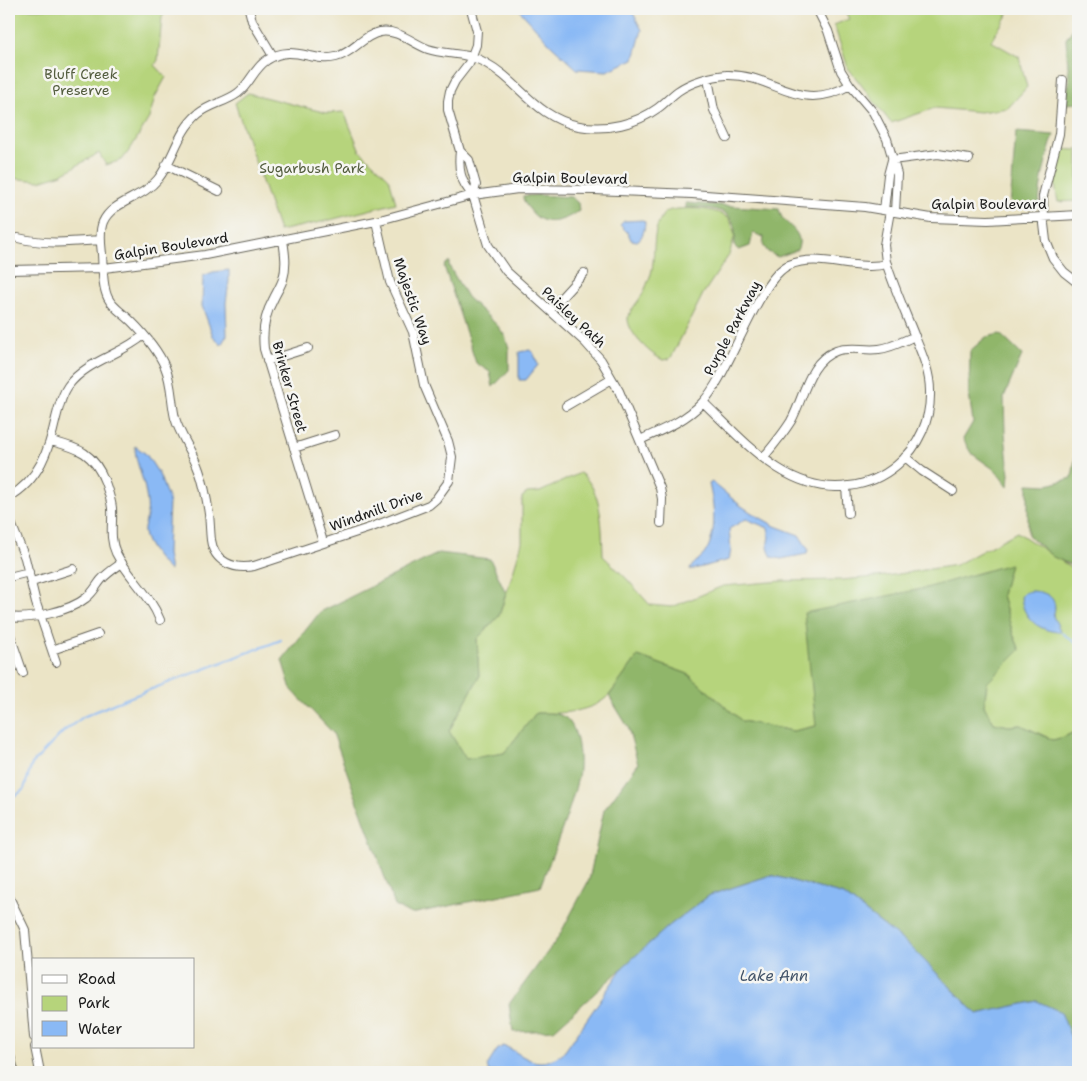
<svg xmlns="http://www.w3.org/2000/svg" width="1087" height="1081" font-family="'Shantell Sans',sans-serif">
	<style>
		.green { fill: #b6d47b; stroke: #69784c }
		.forest { fill: #90b66b; stroke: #566944 }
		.water { fill: #8ab9f5; stroke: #536a88 }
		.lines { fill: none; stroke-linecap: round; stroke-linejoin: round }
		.stream { stroke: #8ab9f5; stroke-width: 2 }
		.minor-casing { stroke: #646258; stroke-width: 10 }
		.major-casing { stroke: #646258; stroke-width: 11 }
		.minor { stroke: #fff; stroke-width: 8 }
		.major { stroke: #fff; stroke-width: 9 }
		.labels { text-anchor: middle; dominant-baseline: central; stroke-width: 5; stroke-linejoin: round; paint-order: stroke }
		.park-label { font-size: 14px; fill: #525c3d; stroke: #f6f6f2 }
		.street-label { font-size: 14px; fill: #1c1c1c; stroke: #f6f6f2 }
		.water-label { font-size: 15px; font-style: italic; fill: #425368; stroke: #f6f6f2 }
	</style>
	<rect width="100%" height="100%" fill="#f6f6f2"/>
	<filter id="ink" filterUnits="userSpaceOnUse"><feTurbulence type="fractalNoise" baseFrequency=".02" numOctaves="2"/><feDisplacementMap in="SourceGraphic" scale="10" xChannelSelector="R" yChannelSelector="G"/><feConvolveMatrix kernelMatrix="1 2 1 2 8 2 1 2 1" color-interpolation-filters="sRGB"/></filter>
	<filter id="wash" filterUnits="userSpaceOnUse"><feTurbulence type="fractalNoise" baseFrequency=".0096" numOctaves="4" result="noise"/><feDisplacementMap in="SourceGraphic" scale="20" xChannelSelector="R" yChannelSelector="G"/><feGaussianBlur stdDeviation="1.12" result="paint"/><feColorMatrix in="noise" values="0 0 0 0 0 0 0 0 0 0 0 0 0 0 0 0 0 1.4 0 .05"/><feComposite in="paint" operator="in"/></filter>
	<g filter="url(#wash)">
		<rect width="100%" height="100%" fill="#ebe4c6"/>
		<!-- green -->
		<path class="green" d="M9,9h160l-7,8 -4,43 -3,5 11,12 -11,20 -6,21 -18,30 -9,12 -16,5 -7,-12 -37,21 -22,7 -31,-3z
			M844,9h167l-20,32 28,16 8,30 -19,21 -28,4 -45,-4 -44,15 -43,-55 -14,-43 15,-6z
			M248,93l79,20 17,-1 16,39 29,27 7,25 -70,18 -47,10 -44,-128z
			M1078,148v53l-20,1 -4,-22 8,-31 13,1z
			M677,209c17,-1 39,-1 53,10l5,16 -6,20 -26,39 -31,62 -3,3 -5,1c-12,-3 -37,-28 -36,-42 2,-8 10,-16 14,-23 4,-7 6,-14 9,-21 5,-18 0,-40 10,-56 3,-7 9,-8 16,-9z
			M580,473c23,16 22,57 23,83l23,22 24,27 22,2 51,-21 60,-5 59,-1 44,-4 70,-11 61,-33 61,40v158l-14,7 -11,3 -32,-15 -12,1 -15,-3 -10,-17 3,-23 33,-33 -7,-16 -11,-39 7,-31 -193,162 -23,5 -51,-10 -54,-47 -50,-18c-9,12 -18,26 -28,38 -17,19 -51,20 -74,19l-32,40 -38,7 -17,-29 30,-54 -2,-38 22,-23 11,-34 12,-40v-45l5,-4 13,-1z"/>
		<!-- forest -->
		<path class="forest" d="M1072,9h6v94l-12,1 3,-23 -3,-42 10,-15z
			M1016,132l38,3c-8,23 -14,45 -15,70l-29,1z
			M538,195l33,2 7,6 1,8c-16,10 -35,18 -49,-1 -4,-5 -7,-8 -7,-14z
			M686,203l93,6c1,4 2,8 5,11 9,9 20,16 13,30l-19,7 -10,-5 -5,-7 1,-8 -11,-4 -3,13 -11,4 -5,-4c7,-38 -18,-38 -49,-39z
			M449,261v5l18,31 30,28 8,11 4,12v22l-16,17 -3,-15 -14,-9 -32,-97z
			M1000,334l22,21 -18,42 1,36 4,41 -1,13 -13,-17 -24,-17 -8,-14 10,-17 -4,-28 1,-43 16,-14z
			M1078,440v128l-25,-11 -25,-22v-51l20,1 24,-7z
			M439,553l51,6 16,34 -7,23 -22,23 2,38 -30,54 17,28 38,-6 32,-40c10,0 21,-1 30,5 13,11 15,43 12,59 -8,36 -25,75 -38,110l-129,27 -16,-8 -62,-173 -42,-44 -9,-29 38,-48z
			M1010,564l-8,31 11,39 7,16 -33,33 -3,23 10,17 15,3 12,-1 32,15 11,-3 14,-7v342h-5l2,-24 -38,-47 -60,13 -67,-68 -66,-51 -73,-20 -61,20 -40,30 -116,105 -41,2 -4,-28 49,-66 31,-58 15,-70 34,-46 -10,-37 -19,-31 29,-40 50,18 54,47 51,10 23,-5 -12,-113 122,-25z"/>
		<!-- water -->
		<path class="water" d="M520,9h111l11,21 -8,29 -27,12 -30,-2 -27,-25 -29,-32z
			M643,220l2,2c0,6 -2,16 -8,19l-6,-1 -3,-7 -8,-8 4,-4z
			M229,270v11l-3,22 1,32 -6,10 -8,-9 -11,-30 1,-30 10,-4z
			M530,350l4,4 4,11 -12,15h-7v-28z
			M135,446l11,8 13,20 10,27 -2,53 3,17c-9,-7 -25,-27 -26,-38 -1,-6 3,-13 3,-19 1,-6 0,-13 -1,-19 -2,-17 -11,-32 -11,-49z
			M712,482l28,23 12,8 23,13 24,9 9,14 -1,5 -26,5 -9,-2c-9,-15 0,-18 -4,-29l-22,-9 -17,10 2,21 -2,10 -39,10c2,-7 11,-11 15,-17 13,-20 9,-48 4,-69z
			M1030,591c16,0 30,7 23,25l8,16c-21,0 -38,-13 -40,-35l3,-4z
			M771,875l73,20 66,51 67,68 60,-13 24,11 14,36 -2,24h-584l-2,-6 10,-16 6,-4c9,2 13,7 21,11 16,9 28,5 41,-6l58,-84 47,-42 40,-30z"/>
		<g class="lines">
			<!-- stream -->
			<path class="stream" d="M1061,632l17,13
				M9,797l9,-3 6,-5 8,-25 32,-33 19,-14 32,-14 166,-63"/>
		</g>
	</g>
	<g filter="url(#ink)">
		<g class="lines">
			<!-- minor casing -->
			<g class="minor-casing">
				<path id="minor" d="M249,9l3,12 21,35
					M471,9l6,22 -1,14 -7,18 -14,18 -5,10 -2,10v9l12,41 9,9 7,25 -3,10 15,50 18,26 79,71 16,18 18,31 41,97 2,11 -1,24
					M817,9l11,22 13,40 9,14 23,27 14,27 10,35 -2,38
					M708,79l6,31 13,28
					M1063,80l-4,54 -16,62 1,28 2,17 7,17 11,14 14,11
					M460,151c-2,17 0,31 13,44
					M892,160l46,-6 31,5
					M166,165l53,26
					M884,210l4,-35 4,-15
					M376,221l14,61 23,50 11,53 24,56 4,16 -3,24 -13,18 -7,6 -57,22 -118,39c-20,4 -40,-4 -43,-26 -1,-9 -1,-17 -2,-26 -2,-14 -5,-30 -10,-44 -6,-18 -19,-34 -24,-52 -4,-17 -3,-35 -10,-51 -7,-17 -21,-33 -34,-46 -8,-8 -18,-13 -23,-23 -6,-12 -5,-30 -6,-44 -1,-10 -3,-22 1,-32 9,-21 39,-23 55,-43 16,-20 19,-47 40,-65 12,-10 28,-12 40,-21 12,-9 16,-25 29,-33 26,-17 45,3 69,-3 17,-4 27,-22 44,-25 18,-3 32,11 48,17 18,6 38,3 56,13 36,19 50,55 95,64 28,5 57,-2 79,-18 7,-5 13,-12 20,-17 13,-9 33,-15 49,-16 49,-1 70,40 123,10
					M18,238c28,7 55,4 83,2
					M283,240c2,13 4,26 0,39 -2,7 -7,14 -10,21 -9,16 -11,31 -9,49l59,193
					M9,270l95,-2 101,-13 171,-34 97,-26 45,-6 76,1 98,4 173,13 66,11 57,2 90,-5
					M550,310l34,-37
					M267,361l41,-13
					M703,402c40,38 85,93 146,84 18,-2 35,-10 48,-21 22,-18 34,-46 33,-74 0,-19 -8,-37 -15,-54 -10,-25 -21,-50 -29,-75l-2,-17 6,-34
					M566,406l46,-27
					M640,440c22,-10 45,-19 62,-37 28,-29 57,-126 87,-138 31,-13 65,7 98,-1
					M51,441c28,7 43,12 54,41 3,9 6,17 7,26 1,16 -3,30 4,45 12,24 34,41 44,67
					M294,448l41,-13
					M905,457l17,14 31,20
					M763,458c10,-12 20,-24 28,-37 13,-23 17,-60 45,-70 14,-5 29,0 43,-2 12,-1 24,-8 36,-13
					M846,487l2,26
					M9,497c30,-17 40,-47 47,-79 3,-11 5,-22 12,-32 18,-25 53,-31 76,-51
					M9,518l16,40 11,45 20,59
					M9,577l20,-5
					M32,582l41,-13
					M9,617c21,3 61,-6 77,-19 7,-5 10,-12 15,-18 6,-7 14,-12 21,-17
					M9,632l14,41
					M52,650l46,-16
					M9,897l16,33 9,107
					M35,1047l5,25"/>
			</g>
			<!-- major casing -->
			<g class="major-casing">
				<path id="major" d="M9,1054l5,18"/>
			</g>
			<!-- minor -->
			<use href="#minor" class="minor"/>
			<!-- major -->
			<use href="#major" class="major"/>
		</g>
	</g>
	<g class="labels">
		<!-- park labels -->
		<g class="park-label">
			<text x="81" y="74">Bluff Creek<tspan x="81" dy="16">Preserve</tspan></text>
			<text x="312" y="168">Sugarbush Park</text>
		</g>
		<!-- street labels -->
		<g class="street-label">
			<text transform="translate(570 178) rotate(1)">Galpin Boulevard</text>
			<text x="989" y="204">Galpin Boulevard</text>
			<text transform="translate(171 246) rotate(-9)">Galpin Boulevard</text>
			<text transform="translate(413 301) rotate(71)">Majestic Way</text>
			<text transform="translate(574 317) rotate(43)">Paisley Path</text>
			<text transform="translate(732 328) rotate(-62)">Purple Parkway</text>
			<text transform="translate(290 387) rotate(74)">Brinker Street</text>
			<text transform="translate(376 510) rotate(-20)">Windmill Drive</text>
		</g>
		<!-- water labels -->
		<g class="water-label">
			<text x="774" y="976">Lake Ann</text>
		</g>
	</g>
	<!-- margin -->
	<rect width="1087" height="1081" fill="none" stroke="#f6f6f2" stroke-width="30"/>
	<!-- legend -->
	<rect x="32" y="958" width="162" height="90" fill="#f6f6f2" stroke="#9f9f9c"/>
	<rect x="42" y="975" width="25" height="8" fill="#ffffff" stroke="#9f9f9c"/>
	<text x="78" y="984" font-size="15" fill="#1c1c1c">Road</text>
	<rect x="42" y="996" width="25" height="15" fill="#b6d47b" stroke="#9f9f9c"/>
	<text x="78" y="1008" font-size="15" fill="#1c1c1c">Park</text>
	<rect x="42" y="1021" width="25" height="15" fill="#8ab9f5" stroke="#9f9f9c"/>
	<text x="78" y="1034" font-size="15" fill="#1c1c1c">Water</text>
</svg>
